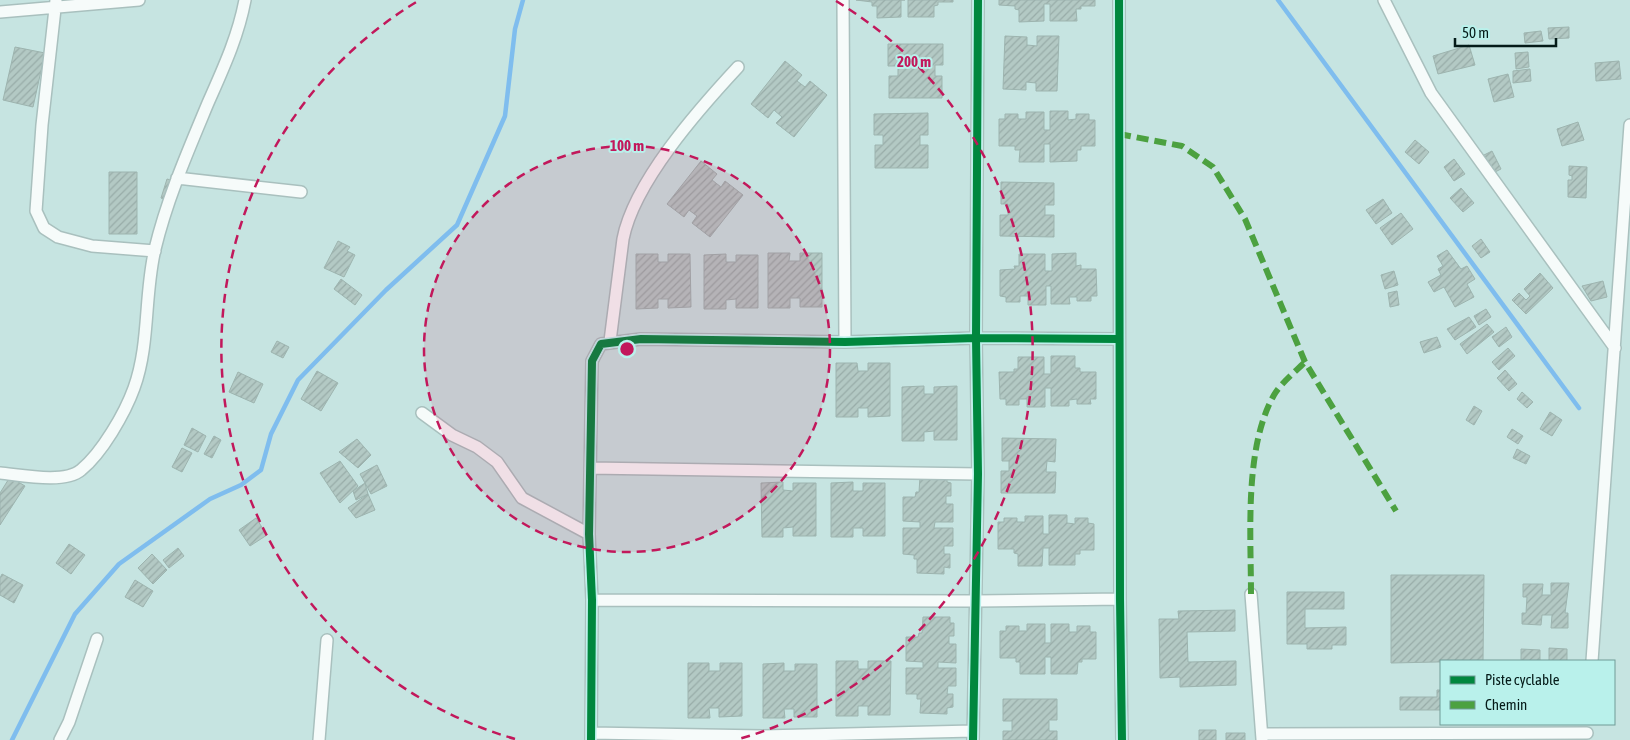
<svg xmlns="http://www.w3.org/2000/svg" width="1630" height="740" font-family="'Asap Condensed',sans-serif">
	<style>
		.lines { fill: none; stroke-linecap: round; stroke-linejoin: round }
		.stream { stroke: #7fbdee; stroke-width: 4.5 }
		.building { fill: url(#building-hatch); stroke: #9db4af }
		.minor-casing { stroke: #a9c0be; stroke-width: 14 }
		.minor { stroke: #f6fbfa; stroke-width: 11 }
		.quiet { stroke: #4ca140; stroke-width: 6; stroke-dasharray: 12 6; stroke-linecap: butt }
		.cycleway-casing { stroke: #b9f1eb; stroke-width: 11 }
		.cycleway { stroke: #00873e; stroke-width: 8 }
		.ring { fill: none; stroke: #c2185b; stroke-width: 2.5; stroke-dasharray: 9 6 }
		.centre { fill: #c2185b; stroke: #b9f1eb; stroke-width: 2.5 }
		.ring-label { font-size: 15px; text-anchor: middle; font-weight: bold; fill: #c2185b; stroke: #b9f1eb; stroke-width: 4; stroke-linejoin: round; paint-order: stroke }
	</style>
	<defs>
		<pattern id="building-hatch" width="6" height="6" patternUnits="userSpaceOnUse" patternTransform="scale(1.25)"><rect width="6" height="6" fill="#b3c9c4"/><path d="M-1 1l2-2M0 6l6-6M5 7l2-2" fill="none" stroke="#98aca8"/></pattern>
	</defs>
	<rect width="100%" height="100%" fill="#c6e4e1"/>
	<g class="lines">
		<!-- stream -->
		<path class="stream" d="M1278,0l301,408
			M12,740l63,-126 44,-50 91,-65 31,-14 20,-15 10,-36 27,-54 88,-90 71,-65 48,-109 10,-87 8,-29"/>
	</g>
	<!-- building -->
	<path class="building" d="M856,0h49h-4v17l-24,1v-12h-5v-4z
		M908,0h45v2h-15v3l-4,1v11h-26z
		M999,0h96v6h-14v3h-5l1,12h-27v-17h-6v17l-25,1v-12l-4,-1v-3l-16,-1z
		M1569,27v11l-20,1 -1,-11z
		M1541,31l2,10 -18,2 -1,-10z
		M1005,36l22,1v8l10,1v-10h22l-2,55h-21v-8l-10,-1v8l-23,-1z
		M888,44h55v21h-8v11h7v22h-53v-22h9v-10h-10z
		M1469,45l6,20 -37,9 -5,-18z
		M15,47l30,6 -12,54 -30,-7z
		M1528,52l1,15 -13,2 -1,-16z
		M785,61l17,14 -5,6 8,6 5,-6 17,14 -33,42 -18,-14 6,-6 -8,-7 -6,8 -17,-14z
		M1619,61l2,18 -25,2 -1,-18z
		M1530,69l1,12 -18,2v-12z
		M1508,74l6,23 -20,5 -6,-23z
		M1050,111h18v9l8,-1v-5h13v6h6v26h-14v4h-4v11l-27,1v-18h-6v18h-25l1,-12h-5v-4h-16v-27h6v-5h13v5h8v-7h18v18h6z
		M928,113v22h-8v10h8v23h-53v-23h8v-10h-9v-21z
		M1578,122l6,18 -22,6 -5,-17z
		M1415,140l14,12 -10,12 -14,-12z
		M1492,151l9,18 -10,5 -9,-18z
		M1454,159l11,15 -11,7 -10,-14z
		M701,161l16,13 -5,6 9,7 4,-6 18,14 -33,42 -18,-14 5,-7 -8,-6 -5,7 -17,-13z
		M1569,166l18,1 -1,31 -18,-1v-17h4v-4l-3,-1z
		M109,172h28v62h-28z
		M167,179l7,2 -6,20 -7,-3z
		M1001,182l53,1v22h-9v10h9v22l-54,-1v-21h8v-11h-7z
		M1461,188l13,15 -11,9 -13,-14z
		M1383,199l9,14 -16,11 -10,-14z
		M1401,213l12,16 -21,16 -12,-17z
		M1481,239l9,13 -9,6 -9,-12z
		M338,241l12,6 -3,4 8,4 -11,22 -20,-9z
		M1447,250l14,19 6,-3 8,13 -8,5 7,13 -19,10 -11,-20 -10,5 -6,-10 13,-7 -3,-6 5,-3 -6,-10z
		M768,253h22l-1,8h11v-8h22v54h-22v-9h-10v10h-22z
		M1076,253v13l5,-1v4h15l1,27h-6v5h-14v-4h-8l1,7h-19v-18h-5v19h-18v-9h-8v6h-14v-5l-6,-1v-26l15,-1 -1,-3h5v-12h26v17h7v-17z
		M636,254h22v8h10v-8h22l1,53 -23,1v-9h-10v9l-22,1z
		M726,254v8h10v-7h22v53h-22v-9l-10,1v9h-22v-54z
		M1394,271l4,14 -13,4 -4,-14z
		M1540,273l13,15 -27,26 -14,-14 7,-7 7,7 4,-4 -6,-7z
		M341,279l21,16 -7,10 -21,-16z
		M1603,281l4,16 -16,4 -9,-15z
		M1397,291l2,14 -9,2 -2,-14z
		M1486,309l5,8 -12,8 -5,-9z
		M1469,317l7,10 -21,13 -8,-11z
		M1487,324l7,8 -27,22 -7,-10z
		M1506,327l6,10 -13,10 -7,-10z
		M1437,337l4,10 -17,6 -4,-11z
		M277,341l12,6 -6,11 -12,-6z
		M1508,348l7,8 -16,14 -7,-8z
		M1051,356h24v12h5v4h16v27h-6l1,5h-14v-5l-8,1v6h-18v-18h-6v19h-18v-8h-8v6h-13v-6h-6l-1,-27h15v-3h4v-12h26v17h7z
		M836,363h21l1,8h10v-8h22v53l-22,1v-9h-10v9h-22z
		M1505,370l12,14 -8,7 -12,-13z
		M317,371l21,12 -17,28 -20,-12z
		M238,372l25,12 -9,19 -25,-11z
		M924,386v8h10v-7l23,-1v54h-23v-9l-10,1v9h-22v-54z
		M1522,392l11,10 -6,6 -10,-9z
		M1474,406l8,5 -8,14 -8,-5z
		M1550,412l12,8 -10,16 -12,-7z
		M192,428l14,8 -8,16 -14,-7z
		M1512,429l11,7 -5,8 -11,-7z
		M214,436l7,4 -9,18 -8,-4z
		M1002,438l54,1 -1,23 -8,-1 -1,11h10l-1,21h-54v-22h8v-10h-7z
		M357,439l14,16 -13,13 -19,-16z
		M182,448l10,5 -10,19 -10,-5z
		M1517,449l13,7 -4,8 -13,-6z
		M340,461l18,25 -18,17 -20,-30z
		M377,465l10,21 -16,8 -11,-20z
		M10,477l15,9 -25,39v-32z
		M920,477h27v5l4,1v13h-5v8h7v18h-18l-1,6h19v18h-9v8h6v14l-6,-1v7l-27,-1v-14h-3v-4l-11,-1v-26h17v-6l-17,-1v-24h12l1,-5h3z
		M783,482v8l10,1v-8h23v53h-23v-9l-10,1v9h-21l-1,-54z
		M853,482v9h10v-8h22v53h-22v-8h-10v9h-22v-54z
		M365,483l3,11 -12,6 -3,-9z
		M368,494l7,16 -19,8 -8,-10z
		M1049,515h18v8l8,1v-6h13v5l6,1v26h-14v4h-5v11h-26v-17h-6l-1,18h-24v-12l-4,-1v-4h-16v-27h6v-4h13v4h8v-6h18v18h6z
		M256,518l11,17 -17,11 -11,-16z
		M69,544l16,11 -14,19 -15,-11z
		M178,548l6,8 -15,12 -6,-8z
		M152,554l15,16 -14,14 -15,-16z
		M2,574l21,11 -9,18 -14,-8v-17z
		M1391,575h93l-1,86 -92,2z
		M135,580l18,11 -10,16 -18,-10z
		M1551,583h18l-4,30h3v15h-17l1,-13h-10l-1,10 -19,-1v-11h4l1,-16h-4v-13h20l-1,11h9z
		M1287,592h57v17h-39v19l41,-1v18h-14v4h-25v-5h-20z
		M1235,610v21l-48,1 1,30 48,-1v24l-56,2v-10l-20,1 -1,-59h20l-1,-8z
		M923,617h27v6h4v13h-5v8h7v19l-18,-1v6h18v18h-8l-1,8h6v13l-6,1v6l-27,-1 1,-14h-4v-5h-11v-26h17v-6l-17,-1v-24h12l1,-4h3z
		M1027,624h18v19h6v-19h18v8h8v-6h13v6h6v27h-14v3h-4l-1,12h-26v-17h-6v17h-25v-12h-4v-4h-16v-27h6v-5h13v5h8z
		M1549,648l18,1v12h-46v-12l19,1v11h9z
		M836,661h22v8h10v-8h23l-1,54h-22v-9h-10v10h-22z
		M688,663h21v8h11v-8h22v53l-23,1v-9h-10l1,10h-22z
		M784,663v8h11v-7h22v53h-23v-8h-10l1,9h-22v-54z
		M1437,690h4v20h-41v-13h37z
		M1003,699h54v21h-8v11h8v9h-54v-9h9v-10h-9z
		M1199,730h17v10h-17z
		M1226,733h19v7h-19z"/>
	<g class="lines">
		<!-- minor casing -->
		<g class="minor-casing">
			<path id="minor" d="M56,0l-14,125 -6,86 8,17 14,9 34,9 63,5
				M843,0l2,342
				M1119,0l1,599 2,141
				M1384,0l47,93 184,255
				M0,12l139,-12
				M177,178l124,14
				M610,341l13,-102c11,-57 76,-130 115,-172
				M422,413l30,22 25,12 20,15 25,36 67,36
				M590,468l388,6
				M0,473c21,2 65,11 81,-3 21,-17 44,-57 53,-82 16,-44 10,-93 21,-139 12,-50 33,-98 53,-146 15,-34 30,-66 37,-103
				M1251,594l11,145
				M592,600l385,1 143,-2
				M1592,661l38,-536
				M591,733l172,3 210,-5
				M1262,734l325,-1
				M60,740l9,-18 28,-83
				M319,740l8,-100
				M591,740l1,-140 -3,-66 3,-173 9,-17 40,-5 204,3 131,-4 143,1
				M973,740l5,-266 -2,-136 2,-338"/>
		</g>
		<!-- minor -->
		<use href="#minor" class="minor"/>
		<!-- quiet -->
		<path class="quiet" d="M1119,134l63,12 31,21 32,52 60,143 91,149
			M1251,594c0,-60 -7,-146 23,-199 7,-12 21,-23 31,-33"/>
		<!-- cycleway casing -->
		<g class="cycleway-casing">
			<path id="cycleway" d="M1119,0l1,599 2,141
				M591,740l1,-140 -3,-66 3,-173 9,-17 40,-5 204,3 131,-4 143,1
				M973,740l5,-266 -2,-136 2,-338"/>
		</g>
		<!-- cycleway -->
		<use href="#cycleway" class="cycleway"/>
	</g>
	<!-- distance rings -->
	<circle cx="627" cy="349" r="203" fill="#c2185b" fill-opacity=".12"/>
	<g class="ring">
		<circle cx="627" cy="349" r="203"/>
		<path d="M515 739A406 406 0 0 1 418 1M836 1A406 406 0 0 1 739 739"/>
	</g>
	<circle cx="627" cy="349" r="8" class="centre"/>
	<g class="ring-label">
		<text x="914" y="67">200 m</text>
		<text x="627" y="151">100 m</text>
	</g>
	<!-- legend -->
	<rect x="1440" y="660" width="175" height="65" fill="#b9f1eb" stroke="#719b97"/>
	<rect x="1450" y="676" width="25" height="8" fill="#00873e" stroke="#719b97"/>
	<text x="1485" y="685" font-size="15" fill="#051b19">Piste cyclable</text>
	<rect x="1450" y="701" width="25" height="8" fill="#4ca140" stroke="#719b97"/>
	<text x="1485" y="710" font-size="15" fill="#051b19">Chemin</text>
	<!-- scale -->
	<path d="M1455 38v8h101v-8" fill="none" stroke="#051b19" stroke-width="2.5"/>
	<text x="1462" y="38" font-size="15" fill="#051b19" stroke="#b9f1eb" stroke-width="4" paint-order="stroke">50 m</text>
</svg>
